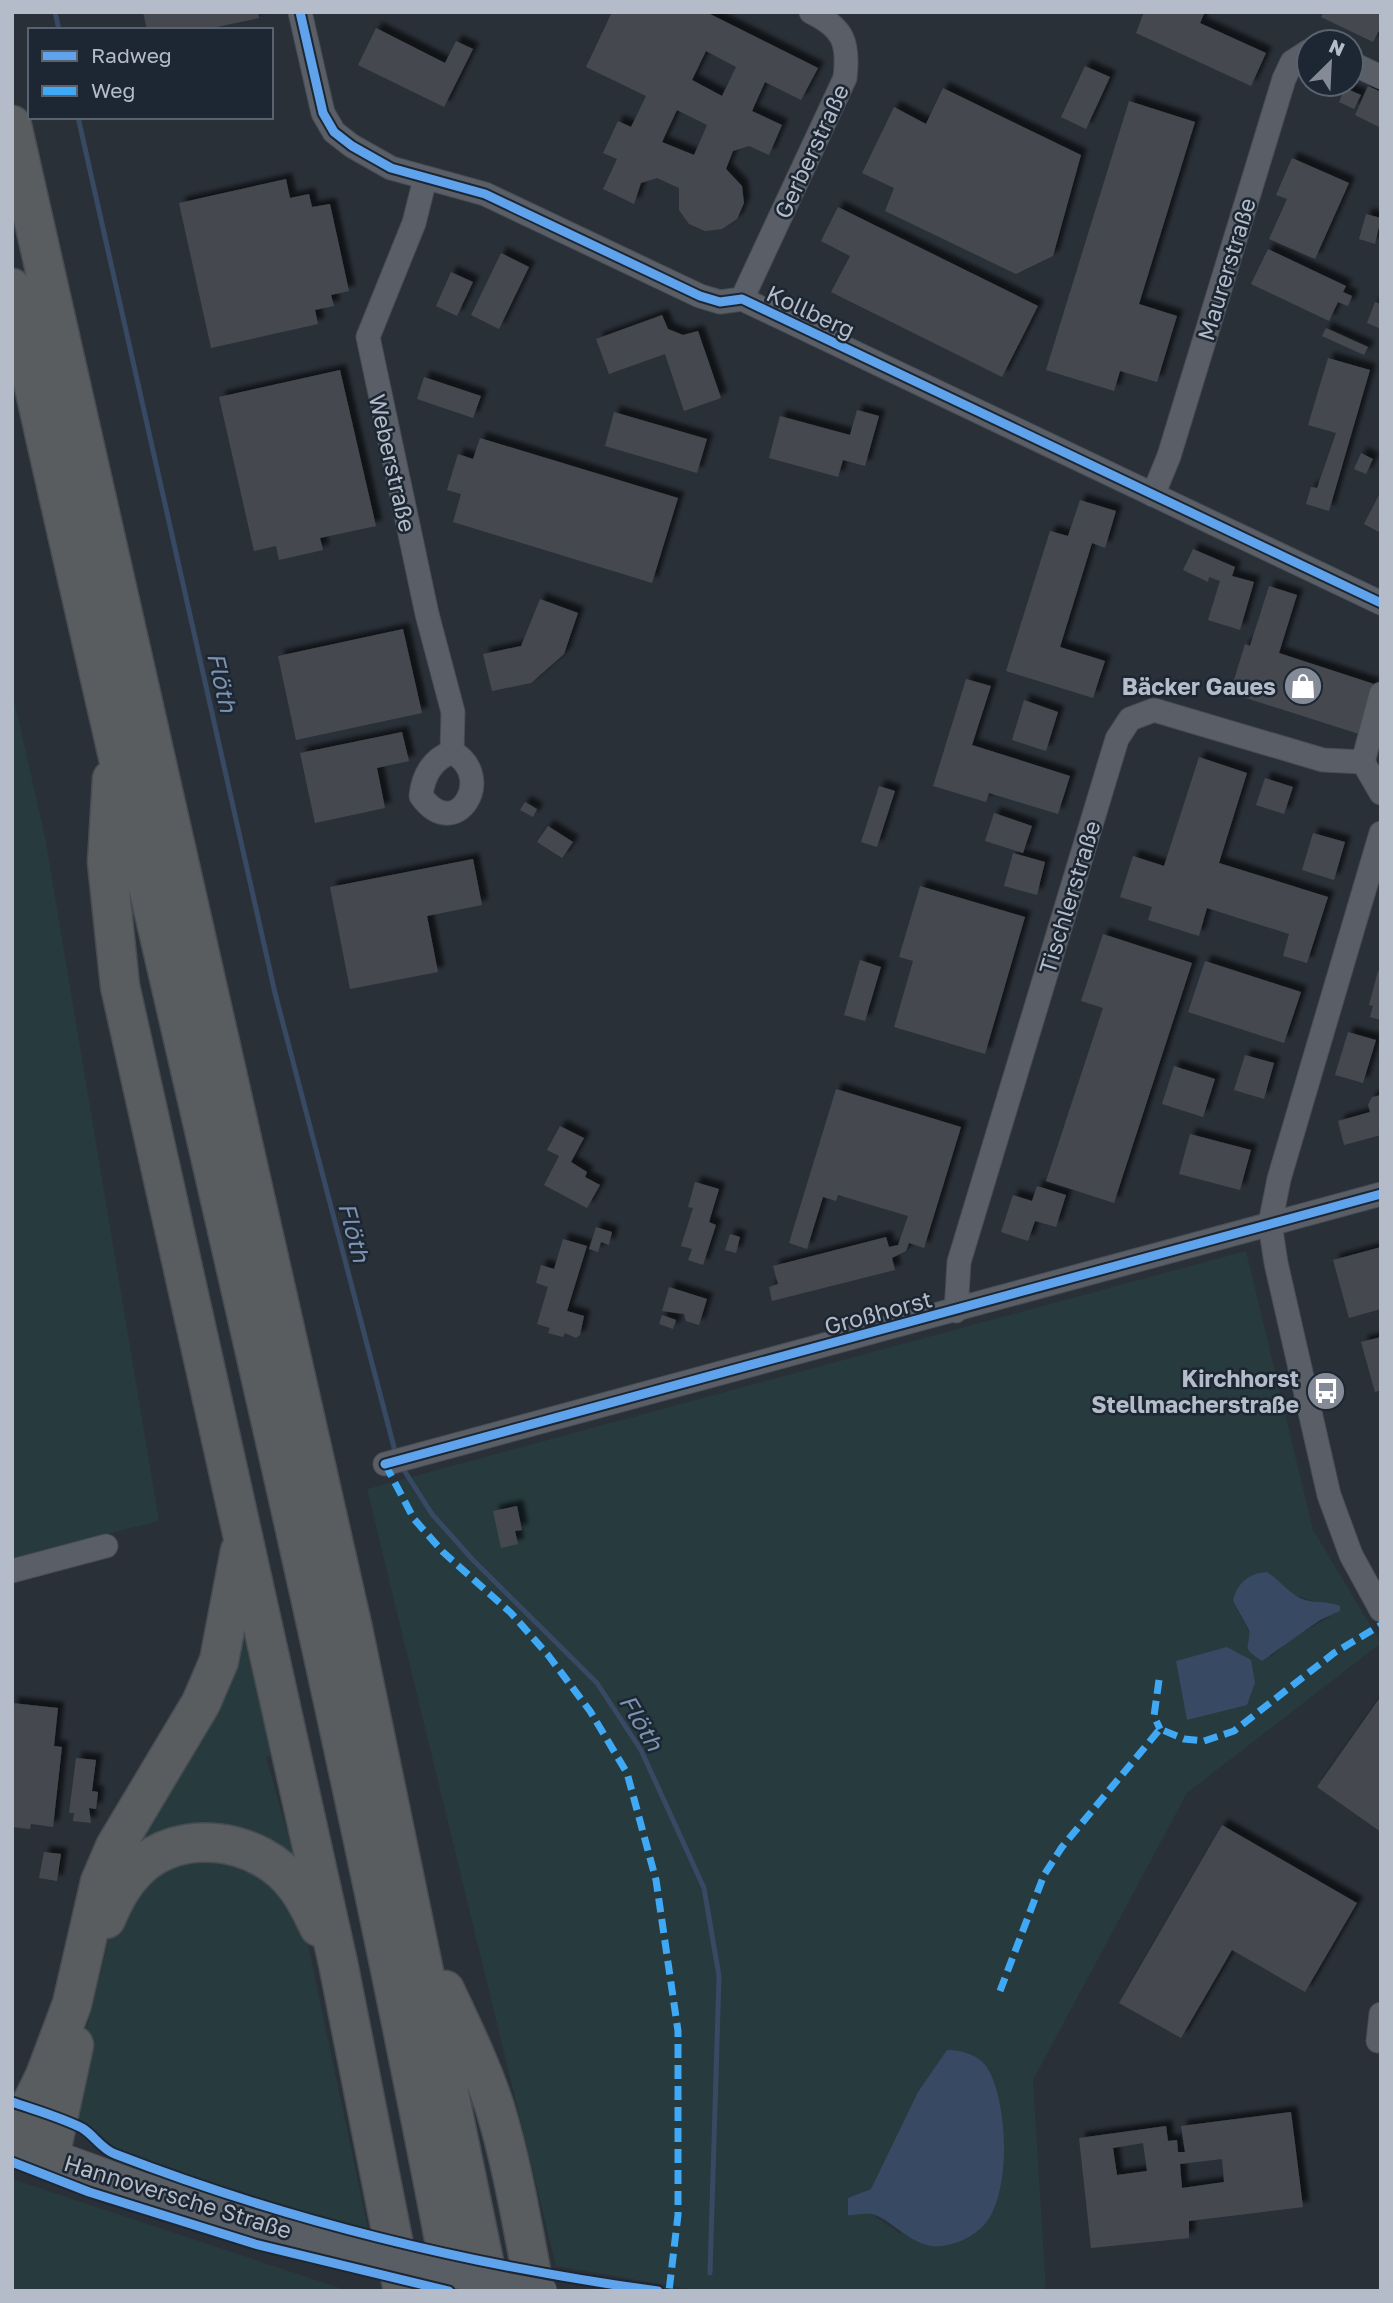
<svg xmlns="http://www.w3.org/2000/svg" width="1393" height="2303" font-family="'Golos Text',sans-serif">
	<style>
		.green { fill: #273a3e; fill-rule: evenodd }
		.water { fill: #384963 }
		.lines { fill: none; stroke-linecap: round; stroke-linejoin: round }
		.stream { stroke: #384963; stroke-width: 5 }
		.building { fill: #444950; fill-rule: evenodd; filter: url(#shadow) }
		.minor-casing { stroke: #484c53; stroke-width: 25 }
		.secondary-casing { stroke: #484c53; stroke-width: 34 }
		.motorway-casing { stroke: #474c53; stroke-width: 41 }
		.minor { stroke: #5a5e66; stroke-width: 23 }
		.secondary { stroke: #595d64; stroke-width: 32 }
		.motorway { stroke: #5a5d60; stroke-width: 38 }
		.secondary-bridge-casing { stroke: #484c53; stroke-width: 34; stroke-linecap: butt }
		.secondary-bridge { stroke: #595d64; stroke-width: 32 }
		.quiet { stroke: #3fa9f5; stroke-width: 7; stroke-dasharray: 14 7; stroke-linecap: butt }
		.cycleway-casing { stroke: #1d2633; stroke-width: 13 }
		.cycleway { stroke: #60a3ed; stroke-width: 9 }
		.labels { text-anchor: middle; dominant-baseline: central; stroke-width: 5; stroke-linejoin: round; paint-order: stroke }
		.street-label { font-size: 23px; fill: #b4bcc9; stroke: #1d2633 }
		.poi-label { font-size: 23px; font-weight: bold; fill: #b4bcc9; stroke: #1d2633; text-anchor: end }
		.water-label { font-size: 24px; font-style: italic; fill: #7c92b1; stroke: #1d2633 }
	</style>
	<defs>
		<filter id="shadow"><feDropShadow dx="6" dy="-6" stdDeviation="2" flood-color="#0009"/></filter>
	</defs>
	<rect width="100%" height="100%" fill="#2a3038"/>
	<!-- green -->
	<path class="green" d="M12,691l33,146 114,684 -147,37z
		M1246,1251l67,279 68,113 -194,150 -154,287 13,211h-345l-145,-25 -189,-777zM1267,1572l27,23 23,7 14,14 -40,23 -20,18 -21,-22 -17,-34c6,-18 15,-28 34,-29zM871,2189l31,46 -54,-37z
		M242,1596l37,154 -13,8 32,112 -17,-14 -158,-4z
		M215,1855l52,20 40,65 61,289 -54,-14 -2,4 -202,-70 -18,-19 -18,-12 6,-63 30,-121 16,-34 39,-37z
		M12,2179l337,112h-337z"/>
	<!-- water -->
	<path class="water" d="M1267,1572c13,8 23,23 38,28 12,3 24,1 35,6v5l-20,9 -58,41c-23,-15 -11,-12 -13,-31l-16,-29c4,-18 16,-28 34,-29z
		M1227,1647l24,13 4,23 -8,22 -60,15 -11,-59z
		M947,2050c14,0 33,5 41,19 20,34 24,125 -4,156 -11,12 -27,19 -42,21 -27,4 -49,-25 -67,-31 -7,-3 -19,0 -27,0v-17l23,-9 47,-97z"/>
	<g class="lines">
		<!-- stream -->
		<path class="stream" d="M55,12l4,18
			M78,117l197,876 121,462
			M400,1464l32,50 41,46 124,123 44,67 63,138 15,88 -9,297"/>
	</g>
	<!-- building -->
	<path class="building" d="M143,12h115l1,6 -56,12h-56z
		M612,12h94l112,56 -17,32 -36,-18 -13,29 30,14 -13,30 -20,-9 -16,5 -7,18 16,17 2,17 -7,16 -15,10 -17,2 -16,-7 -10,-14v-22l-22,-10 -16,5 -7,21 -31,-15 14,-30 -14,-6 15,-32 13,6 15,-31 -60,-29zM706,51l30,16 -14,29 -30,-16zM677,110l30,15 -13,30 -32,-13z
		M1144,12h61l-5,11 66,30 -15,33 -115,-53z
		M1324,12h57v15l-8,15 -52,-25z
		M376,28l69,35 11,-22 17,8 -29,58 -86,-42z
		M1085,66l25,11 -24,52 -25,-12z
		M1368,86l13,6v36l-26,-13z
		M943,88l138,67 -28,101 -37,18 -131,-63 9,-23 -32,-15 32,-66 32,17z
		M1345,88l16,7 -7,14 -15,-7z
		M1129,101l66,21 -56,182 38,12 -20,66 -37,-11 -6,20 -68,-21z
		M1292,158l57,25 -34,76 -46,-20 18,-40 -11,-4z
		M286,179l4,19 19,-4 3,13 18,-3 19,87 -18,4 3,11 -19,4 3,14 -107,24 -32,-145z
		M838,207l200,99 -36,71 -171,-85 19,-36 -29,-15z
		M1366,214l15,4 -6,26 -16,-5z
		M1268,249l78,37 -3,6 9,4 -4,10 -10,-4 -9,19 -78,-37z
		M501,253l28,14 -30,62 -28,-14z
		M451,272l22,10 -16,34 -21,-10z
		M1375,302l6,2v25l-14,-6z
		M662,315l6,14 15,6 15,-4 23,67 -37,13 -19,-57 -56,20 -13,-35z
		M1326,328l42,19 -4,8 -42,-19z
		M1328,358l42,12 -41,141 -23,-7 5,-17 6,1 19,-55 -28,-8z
		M340,370l36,156 -56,12 3,12 -44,10 -3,-14 -22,5 -35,-154z
		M424,377l57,19 -8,22 -56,-19z
		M857,410l22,6 -14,50 -22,-6 -5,17 -69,-19 11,-42 70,19z
		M614,412l93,27 -10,34 -92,-27z
		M480,438l198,60 -26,85 -199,-61 8,-28 -14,-4 11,-36 15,5z
		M1361,453l12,6 -7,15 -12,-5z
		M1381,491v42l-17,-9z
		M1080,500l36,11 -11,37 -13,-5 -32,104 45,14 -12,37 -87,-27 44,-140 18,5z
		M1193,549l42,18 -3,9 22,6 -14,48 -32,-10 12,-39 -11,-4 -1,5 -25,-12z
		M1269,586l28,9 -18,58 95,31 -15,50 -129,-41 15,-49 5,2z
		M540,599l38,14 -14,41 -33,29 -39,8 -9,-37 38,-8z
		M403,629l19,84 -126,27 -18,-84z
		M966,679l25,7 -19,59 98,31 -12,38 -69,-21 -3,9 -53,-16z
		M1024,700l34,12 -12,39 -34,-11z
		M402,732l7,29 -32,7 8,40 -70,15 -15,-70z
		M1199,757l48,16 -28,90 109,34 -21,66 -24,-7 6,-22 -82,-26 -8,28 -51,-16 4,-13 -32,-10 13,-41 31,10z
		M1265,778l28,9 -9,27 -28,-9z
		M879,786l16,5 -18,56 -16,-5z
		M525,802l12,7 -4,8 -13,-7z
		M994,813l38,13 -9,27 -38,-12z
		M548,826l25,16 -11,16 -25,-16z
		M1313,833l32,9 -11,38 -32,-10z
		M1013,853l32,9 -8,33 -33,-9z
		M473,859l9,46 -55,11 11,56 -88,17 -20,-102z
		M920,886l105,31 -40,137 -91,-27 19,-66 -14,-4z
		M1103,934l89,29 -78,240 -68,-22 57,-173 -22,-7z
		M860,960l21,7 -16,54 -21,-6z
		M1205,961l96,31 -17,51 -96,-31z
		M1378,971l3,1v48l-11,-3 3,-11 -4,-1z
		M1348,1032l28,8 -13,43 -28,-8z
		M1245,1055l29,8 -10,36 -30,-9z
		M1174,1066l41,13 -12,38 -41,-13z
		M836,1089l125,38 -37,121 -15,-5 -3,8 -14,7 3,12 -123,31 -3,-14 9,-3 -5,-18 113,-29 3,10 9,-2 10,-29 -70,-21 -2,6 -13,-4 -16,52 -18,-6z
		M1381,1095v40l-37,10 -6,-24 32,-9 -2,-7 4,-8z
		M560,1126l24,12 -13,24 16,10 -2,5 15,8 -13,23 -43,-23 15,-29 -12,-6z
		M1190,1134l61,16 -11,40 -61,-16z
		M695,1182l24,7 -10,33 7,3 -13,40 -15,-5 4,-11 -11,-3 12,-38 -5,-1z
		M1037,1186l29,9 -10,32 -21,-6 -7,20 -27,-9 12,-37 19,6z
		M596,1227l16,5 -3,13 -8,-3 -3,10 -9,-3z
		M730,1234l10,3 -4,16 -11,-3z
		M563,1239l24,7 -20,65 17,5 -4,19 -4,3 -11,-5 -2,4 -15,-4 2,-5 -13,-4 11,-37 -12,-4 5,-18 13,4z
		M1381,1247v62l-32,9 -16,-58z
		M669,1287l38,12 -8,26 -13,-4 -2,-7 -22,-3z
		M662,1315l14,5 -3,9 -14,-5z
		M1381,1337v53l-6,2 -14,-50z
		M517,1506l5,24 -7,1 3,13 -17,4 -8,-37z
		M1381,1696v136l-64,-45z
		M12,1703l46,5 -4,38 8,1 -9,80 -22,-3 -1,5 -18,-2z
		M76,1758l20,2 -4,31 6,1 -2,17 -7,-1 2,15 -18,-2 1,-8h-5z
		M1222,1825l135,78 -52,89 -73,-42 -51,88 -62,-35z
		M44,1852l17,2 -4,27 -18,-3z
		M1291,2112l12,95 -114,14v17l-98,10 -12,-110 87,-12 2,15 9,-1 1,12h7l-4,-26zM1143,2143l4,28 -30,4 -4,-27zM1222,2159l2,23 -42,6 -2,-24z"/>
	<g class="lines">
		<!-- minor casing -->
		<g class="minor-casing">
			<path id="minor" d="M300,12l23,101 11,19 18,14 39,22 94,26 215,102 20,6 22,-3 639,304
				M1351,63l30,14
				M425,179l-11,44 -46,114 59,277 26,98 -1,40
				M742,299l103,-221c4,-35 -1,-50 -34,-66
				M1153,495l16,-39 115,-377 8,-17 17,-11
				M1381,694l-18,68 18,31
				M452,752c45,24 4,93 -31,44 2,-21 12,-37 31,-44z
				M1381,833l-102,346 -9,45 6,39 53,232 22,60 30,55
				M956,1311l3,-49 158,-523 13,-20 24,-9 169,50 40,2
				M385,1464l996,-270
				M12,1571l94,-25
				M1378,2041l3,-27"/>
		</g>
		<!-- secondary casing -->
		<g class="secondary-casing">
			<path id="secondary" d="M27,2147l113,41 206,59"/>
		</g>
		<!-- motorway casing -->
		<g class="motorway-casing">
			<path id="motorway" d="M12,125l341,1504 137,662
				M12,288c147,668 315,1331 442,2003
				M112,779l-5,83 13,124 218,977 65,328
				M106,1919c8,-19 16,-35 31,-50 43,-43 122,-31 158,16 10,12 17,28 24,42
				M445,1990c18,39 37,77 50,118 18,59 28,122 40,183
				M13,2141l32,-65 27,-72 28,-122 15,-35 86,-144 18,-42 21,-110
				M50,2156l24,-111"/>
		</g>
		<!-- minor -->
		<use href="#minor" class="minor"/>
		<!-- secondary -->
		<use href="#secondary" class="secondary"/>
		<!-- motorway -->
		<use href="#motorway" class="motorway"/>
		<!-- secondary-bridge casing -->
		<g class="secondary-bridge-casing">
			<path id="secondary-bridge" d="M346,2247l195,44"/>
		</g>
		<!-- secondary-bridge -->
		<use href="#secondary-bridge" class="secondary-bridge"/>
		<!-- quiet -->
		<path class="quiet" d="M385,1464l29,55 29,33 68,61 37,42 42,56 37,62 29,107 22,151v184l-9,76
			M1159,1680l-5,36 6,13
			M1000,1991l44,-116 18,-28 98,-118 24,10 20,2 30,-10 100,-78 47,-28"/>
		<!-- cycleway casing -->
		<g class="cycleway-casing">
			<path id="cycleway" d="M300,12l23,101 11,19 18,14 39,22 94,26 215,102 20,6 22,-3 639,304
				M385,1464l996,-270
				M12,2102c23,8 48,15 70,26 12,7 19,21 33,26 173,67 359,112 543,137
				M12,2162l77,30 166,52 194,47"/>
		</g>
		<!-- cycleway -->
		<use href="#cycleway" class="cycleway"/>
	</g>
	<!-- icons -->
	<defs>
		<g id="shop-disc" transform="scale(2.0125)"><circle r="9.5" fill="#848b96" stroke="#1d2633"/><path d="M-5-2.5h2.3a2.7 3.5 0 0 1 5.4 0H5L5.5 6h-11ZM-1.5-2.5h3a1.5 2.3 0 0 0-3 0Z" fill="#fff"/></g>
		<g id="bus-disc" transform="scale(2.0125)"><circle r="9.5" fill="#848b96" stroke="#1d2633"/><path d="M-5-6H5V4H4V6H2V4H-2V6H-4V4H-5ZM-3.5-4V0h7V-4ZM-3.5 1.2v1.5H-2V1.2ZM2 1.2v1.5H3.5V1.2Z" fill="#fff"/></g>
	</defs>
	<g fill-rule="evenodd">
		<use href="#shop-disc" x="1303" y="686"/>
		<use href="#bus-disc" x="1326" y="1391"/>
	</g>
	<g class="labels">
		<!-- street labels -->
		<g class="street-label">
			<text transform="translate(811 151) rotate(-65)">Gerberstraße</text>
			<text transform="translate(1226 269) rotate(-73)">Maurerstraße</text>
			<text transform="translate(811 311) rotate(25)">Kollberg</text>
			<text transform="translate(393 463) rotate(77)">Weberstraße</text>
			<text transform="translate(1069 897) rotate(-73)">Tischlerstraße</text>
			<text transform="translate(878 1312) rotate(-15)">Großhorst</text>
			<text transform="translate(178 2196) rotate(17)">Hannoversche Straße</text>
		</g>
		<!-- poi labels -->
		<g class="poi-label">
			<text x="1276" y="686">Bäcker Gaues</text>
			<text x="1299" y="1378">Kirchhorst<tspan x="1299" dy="26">Stellmacherstraße</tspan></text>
		</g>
		<!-- water labels -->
		<g class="water-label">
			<text transform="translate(223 682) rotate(77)">Flöth</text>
			<text transform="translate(355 1232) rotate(75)">Flöth</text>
			<text transform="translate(642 1722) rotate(59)">Flöth</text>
		</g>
	</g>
	<!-- border -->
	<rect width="1393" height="2303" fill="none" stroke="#b4bcc9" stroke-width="28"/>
	<!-- legend -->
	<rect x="28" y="28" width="245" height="91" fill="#1d2633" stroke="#59626f" stroke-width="2"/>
	<rect x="42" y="51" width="35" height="10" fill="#60a3ed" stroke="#59626f" stroke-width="2"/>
	<text x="91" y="63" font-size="21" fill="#b4bcc9">Radweg</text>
	<rect x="42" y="86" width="35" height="10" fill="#3fa9f5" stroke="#59626f" stroke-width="2"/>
	<text x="91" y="98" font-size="21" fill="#b4bcc9">Weg</text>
	<!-- north arrow -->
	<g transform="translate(1330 63) rotate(24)"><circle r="33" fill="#1d2633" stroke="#59626f" stroke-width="2"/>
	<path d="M0-5L12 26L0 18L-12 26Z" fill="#848b96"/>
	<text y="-10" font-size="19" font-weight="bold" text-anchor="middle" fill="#b4bcc9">N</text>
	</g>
</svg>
